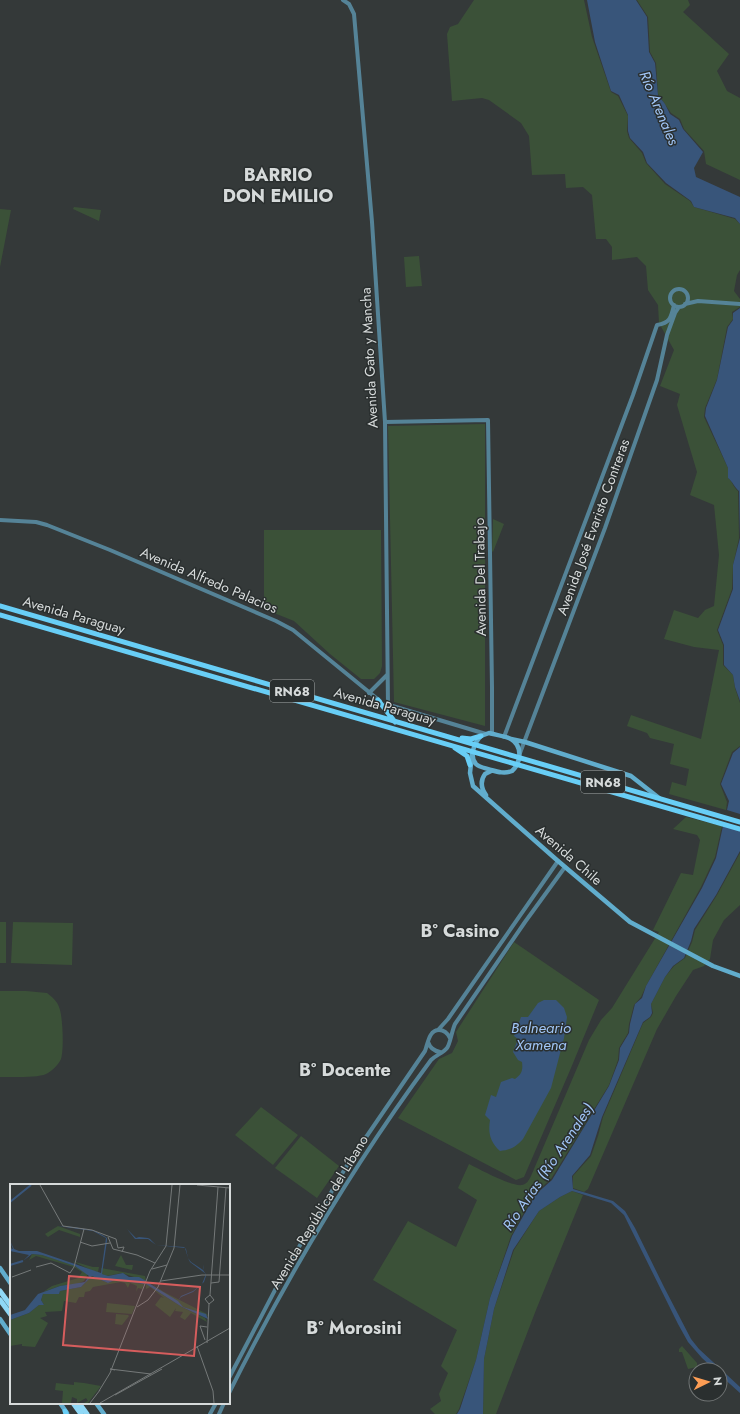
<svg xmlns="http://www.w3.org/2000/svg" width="740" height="1414" font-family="Jost,sans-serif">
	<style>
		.green { fill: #3b5138 }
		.water { fill: #38557a }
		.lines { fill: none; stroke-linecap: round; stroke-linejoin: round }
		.tertiary { stroke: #558397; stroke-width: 4 }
		.secondary { stroke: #61adcd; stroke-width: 4.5 }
		.primary { stroke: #68cef6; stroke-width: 5 }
		.trunk { stroke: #8fd8f6; stroke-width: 5 }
		.labels { text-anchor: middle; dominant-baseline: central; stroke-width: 3; stroke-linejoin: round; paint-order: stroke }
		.shield { fill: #2a2f2f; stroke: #a2a7a7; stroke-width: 1 }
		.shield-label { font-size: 13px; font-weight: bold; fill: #d6dada }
		.street-label { font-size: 14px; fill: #d6dada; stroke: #2a2f2f }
		.water-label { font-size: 15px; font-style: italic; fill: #a0c5f6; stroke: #2a2f2f }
		.district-label { font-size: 18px; font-weight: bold; fill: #d6dada; stroke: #2a2f2f }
		.inset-river { fill: none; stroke: #38557a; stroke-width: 2 }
		.inset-road { fill: none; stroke: #757979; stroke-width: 1 }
		.view { fill: #d65d5d; fill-opacity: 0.15; stroke: #d65d5d; stroke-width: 2 }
		.inset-edge { fill: none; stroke: #d6dada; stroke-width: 2 }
	</style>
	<rect width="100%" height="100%" fill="#343939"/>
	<!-- green -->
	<path class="green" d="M474,0h110l8,37 19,55 7,4 10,20 -1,15 2,7 13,15 4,10 19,21 25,17 4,6 41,12 5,5v46l-3,5 -3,16 6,8v8l-8,5 1,7 -6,8 -10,52 -12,29 -1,9 24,51v10c5,4 5,9 10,13l1,47 -6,27 -1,24 -15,41 6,15v20l10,10 2,13 5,15v43l-8,6 -12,32 7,18 -1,8 -57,-16 3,-12 14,4 3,-17 -19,-5 4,-20 -24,-6 -3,-5 -20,-7 4,-11 70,24 18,-89 -25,-3 -30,-8 10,-29 24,8 7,-8 9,-4 5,-51 -5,-50 -24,-10 7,-23 -20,-67 3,-11 -20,-8 14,-36 -15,-27 -1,-18 -10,-15 -2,-24 -9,-9 -25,3v-13l-6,-8h-10l-4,-44 -9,-8 -17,1 -1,-14 -33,1 -3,-39 -8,-13 -32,-23 -7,-2 -30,3 -5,-67 3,-7 8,-3z
		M637,0h51l2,5 -7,7 46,42 -12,17 10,20 13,7v82l-34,-16 -2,-13 -20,-22 -4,-10 -9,-6 -13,-19 -2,-31 -6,-11 -2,-35z
		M74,207l27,3 -2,11 -26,-12z
		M0,209l11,1 -11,57z
		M419,256l3,30 -16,1 -2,-30z
		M485,424v302l-91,-24 -6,-276z
		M493,519l11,5 -11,28 -1,-1z
		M264,530h117l1,136 -2,7 -6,6h-13l-31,-25 -36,-33 -30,-12z
		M686,817l36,9 -7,31 -14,30 -55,99 -5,11 -7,8 -5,19 -1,9 -9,15 -1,12 -9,25 -58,94 -17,15 -23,42 -21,62 -14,62 -17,49 -3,5h-21l-5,-5 11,-8 -2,-7 9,-21 -7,-7 16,-36 -84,-50 35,-59 48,26 21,-47 -19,-12 11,-24c10,5 43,23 53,21 5,-1 7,-5 9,-9l58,-136 12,-20 11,-12 47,-76 -6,-2 28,-57 12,2 7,-35 -3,-5 -24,-6z
		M740,853v52l-16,15 -11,20 -3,19 -6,7 -11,4 -17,26 -19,33 -69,160 -4,3 -11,-4v-12l18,-20 7,-20 5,-19 40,-94 8,-6 2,-4 -2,-9 14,-27 9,-11 11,-8 7,-16 3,-12 22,-35z
		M0,922h6v41h-6z
		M13,922l60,1 -1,42 -61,-2z
		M514,942l85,58 -28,68 -47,109 -8,3 -118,-62 41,-59 13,-6 6,-12 -2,-9z
		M0,991h26l21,2c5,4 10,8 12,14 4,9 5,43 2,52 -2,5 -10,13 -15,15 -8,4 -36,3 -46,3z
		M261,1107l37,28 -25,30 -38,-30z
		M301,1136l38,30 -22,32 -42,-30z
		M572,1191l11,4 -47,115 -40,104h-13l1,-55 10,-50 20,-59 25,-39 21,-14z
		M682,1346l15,17v4l-9,2 -6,-17h-3v-3z"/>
	<!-- water -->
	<path class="water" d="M587,0h49l11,17 2,35 6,11 3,32 7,9 5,10 9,6 4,9 20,23 -9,16 2,9 44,20v27l-5,-6 -41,-11 -3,-6 -25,-18 -19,-20 -4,-11 -13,-14 -2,-7v-16l-9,-20 -8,-4 -16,-49z
		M740,308v393l-5,-14 -2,-12 -9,-10v-20l-6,-15 15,-41v-24l7,-27 -1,-47c-5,-4 -6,-9 -11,-13v-10l-23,-52 1,-8 11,-28 11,-53 5,-7v-7z
		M740,747v67l-13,-4 2,-9 -8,-17 12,-31z
		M723,826l17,5v20l-24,44 -22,34 -3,12 -7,17 -11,8 -8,11 -14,27 1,9 -2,4 -7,5 -41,95 -12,38 -18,21 1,13 40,12 12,10 10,17 29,59 27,52 8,10 41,38v6l-20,-18v-5h-5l-13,-12 -14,-16 -10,-18 -54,-109 -13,-12 -39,-12 -12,6 -21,14 -26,39 -19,59 -10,50 -1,55h-26l3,-5 16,-49 14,-62 22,-62 23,-41 17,-15 57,-94 10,-26 1,-12 9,-15 1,-9 5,-20 7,-6 4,-12 56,-98 14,-30z
		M544,1000h12l8,8 3,9 -3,21 -13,50 -28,51c-7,8 -13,11 -23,12 -10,-9 -12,-18 -10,-31l-5,-5 6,-20 5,2 5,-15 11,-4 3,1c7,-5 8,-9 7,-17l-4,-2 -5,-8 5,-13 -4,-3 7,-19h7l10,-14z"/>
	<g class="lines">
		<!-- tertiary -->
		<path class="tertiary" d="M343,0l6,4 5,10 18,208 13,200 3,283
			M670 298a9 9 0 1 1 18 0a9 9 0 1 1-18 0Z
			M685,304l13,-3 42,3
			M385,422l103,-2 4,267v47
			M0,520l36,2 11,3 63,25 166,71 17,9 87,71
			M369,693l18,-18
			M386,704l100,30
			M504,737l129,-342 24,-70c13,-2 14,-7 17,-20
			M520,753l85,-225 52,-148 10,-45 8,-22 4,-6
			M438,1030l10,-11 110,-158
			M428,1042c2,6 6,9 12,10
			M229,1378l57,-109 63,-107 76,-111c3,-8 4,-21 14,-21 6,0 9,4 11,8
			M229,1393c58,-116 125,-229 202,-333 5,-5 12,-7 16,-12 3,-3 5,-18 8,-24l70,-102 40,-55
			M210,1414l6,-11
			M219,1414l5,-11"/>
		<!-- secondary -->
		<path class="secondary" d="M489,733c7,2 16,3 22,6 12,7 10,24 1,32 -7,3 -14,1 -21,-1 -4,-2 -11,-2 -15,-6 -7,-8 -2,-21 5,-28z
			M511,739l14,3 106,34 28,22
			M472,754l-2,19 3,13 85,75 72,61 83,44 27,10
			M486,795c-5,-7 -6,-14 -1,-21l6,-3
			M0,1268l11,16
			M0,1319l11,16
			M60,1403l7,10
			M96,1403l8,11"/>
		<!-- primary -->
		<path class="primary" d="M0,606l740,216
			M0,615l740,214
			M378,700l17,22
			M462,738l9,1 10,-3
			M455,748l12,8 3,9
			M65,1411l1,3"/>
		<!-- trunk -->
		<path class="trunk" d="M0,1291l11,15
			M0,1300l11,15
			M73,1403l8,11
			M79,1403l8,11"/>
	</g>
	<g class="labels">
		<!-- shield labels -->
		<g class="shield">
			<rect x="270" y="680" width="44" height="22" rx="3"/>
			<rect x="581" y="771" width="44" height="22" rx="3"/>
		</g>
		<g class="shield-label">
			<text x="292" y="691">RN68</text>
			<text x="603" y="782">RN68</text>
		</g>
		<!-- street labels -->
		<g class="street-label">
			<text transform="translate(369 358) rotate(-93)">Avenida Gato y Mancha</text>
			<text transform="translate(593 527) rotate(-70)">Avenida José Evaristo Contreras</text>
			<text transform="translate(480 577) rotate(-91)">Avenida Del Trabajo</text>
			<text transform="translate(209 580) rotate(23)">Avenida Alfredo Palacios</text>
			<text transform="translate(74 615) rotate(16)">Avenida Paraguay</text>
			<text transform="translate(385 706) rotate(16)">Avenida Paraguay</text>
			<text transform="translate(569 855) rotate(41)">Avenida Chile</text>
			<text transform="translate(319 1212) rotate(-59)">Avenida República del Líbano</text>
		</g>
		<!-- water labels -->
		<g class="water-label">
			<text transform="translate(659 108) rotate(67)">Río Arenales</text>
			<text x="541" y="1028">Balneario<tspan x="541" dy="17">Xamena</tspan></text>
			<text transform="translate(548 1167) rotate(-56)">Río Arias (Río Arenales)</text>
		</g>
		<!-- district labels -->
		<g class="district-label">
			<text x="278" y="175">BARRIO<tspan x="278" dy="21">DON EMILIO</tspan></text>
			<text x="460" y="931">Bº Casino</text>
			<text x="345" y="1070">Bº Docente</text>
			<text x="354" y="1328">Bº Morosini</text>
		</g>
	</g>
	<!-- overview -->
	<g transform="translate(10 1184)">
		<rect width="220" height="220" fill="#343939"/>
		<path d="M48,42l22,8v3l-21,-7 -11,7 -3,-3zM22,70l10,1 31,10 15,9 -4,7 -7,3 -17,2 -17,6 9,-6 26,-8 4,-6 -8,-5 -38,-11 -7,4zM111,71l5,10h7l-1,5 -17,-4zM62,77l21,6h6l-1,5 -5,-1zM91,84l44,8 1,5 -24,-8 -15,3 -5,-2zM82,92l16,7 7,-3 29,4 -2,5 -4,-1 -2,4 1,-6 -7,-3 -2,5 -3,-5 -4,-1 -28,5 -3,4 -5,1 -1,5h-5l-3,6 -12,-2 -2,10 -17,1 2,4 -7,2 8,5 -13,24 -13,-1v-2l-12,2v-14l3,-2 -3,2v-12l19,-7 10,-8h5l-3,-5 2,-6h16l1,-3 21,-4zM137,96l17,12 43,22 1,2 -25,-9zM136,100l36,23 23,11 2,4 -16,-9 -6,7 -5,-3 3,-5 -8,-1 1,-3 -6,9 -15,-12 6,-8 3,1 -14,-11 -4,2zM97,119l28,3 -3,8 -26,-2zM106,130l12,1 1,1 -7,9 -7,-1zM64,198l10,1 17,3 -13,17h-4l4,-2 -2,-3 -9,5v-4l-5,-2 -1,6h-9l1,-12 -8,-1 1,-7 18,2z" fill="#3b5138"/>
		<path d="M48,42l15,1 18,3h2l11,6 3,2v3l-5,33 6,2 15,-3 6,4h10l7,4 -2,3 -29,-4 -7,3 -16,-7 -11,11 -21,4 -1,3h-16l-2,6 3,5h-5l-10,8 -19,7v-5l15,-5 13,-16 22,-8 25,-4 4,-6 -14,-10 -33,-11 -10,-1 -9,7 6,-6 -19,-4v-3l3,1 -3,-8 4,8 5,2h18l64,22 5,-35 -13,-7zM117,45l9,9 3,-1 9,1 2,1 6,6 28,2 2,2 2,9 3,4 12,8v-2l1,-4 -1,6 2,3 1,3 -2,6 -11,10 -12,5 -3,4 5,6 23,7 2,5 -26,-12 -36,-23 1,-2 31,19 3,-5 12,-5 9,-7 4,-10 -16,-12 -2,-4 -3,-10 -29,-3 -8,-6h-13z" fill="#38557a"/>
		<path class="inset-river" d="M0,18l21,-17M0,81l13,-4"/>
		<path class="inset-road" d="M30,1l23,41 29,4 24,9 2,9 6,-1 -2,5M187,1l33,3M98,53l5,12 24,6 18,8M70,58l12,4 18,-3M41,79l19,10 4,-6 10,-38M26,83l15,-4M142,85l15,-4M2,93l19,-7M151,97l41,-6h28M201,99l8,-1 7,-94M200,111l-5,4 4,5 5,-4 -4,-5 8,-108M127,123l11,-7 10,-13 16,-39 6,-63M195,156l-5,-14 7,1M197,159l2,-39M187,162l16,45 1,12M105,186l-5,-1 41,5M89,207l11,-18 40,-102 16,-25 6,-61M105,211l47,-26M80,219l10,-13M90,219l130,-75"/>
		<path class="view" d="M59,92l131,11 -6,69 -131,-11z"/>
		<rect width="220" height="220" class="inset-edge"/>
	</g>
	<!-- north arrow -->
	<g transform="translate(708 1382) rotate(85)"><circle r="19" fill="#2a2f2f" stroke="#6f7373"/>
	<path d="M0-3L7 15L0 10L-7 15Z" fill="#fd9d54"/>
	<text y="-6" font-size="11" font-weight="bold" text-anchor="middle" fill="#d6dada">N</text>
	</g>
</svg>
